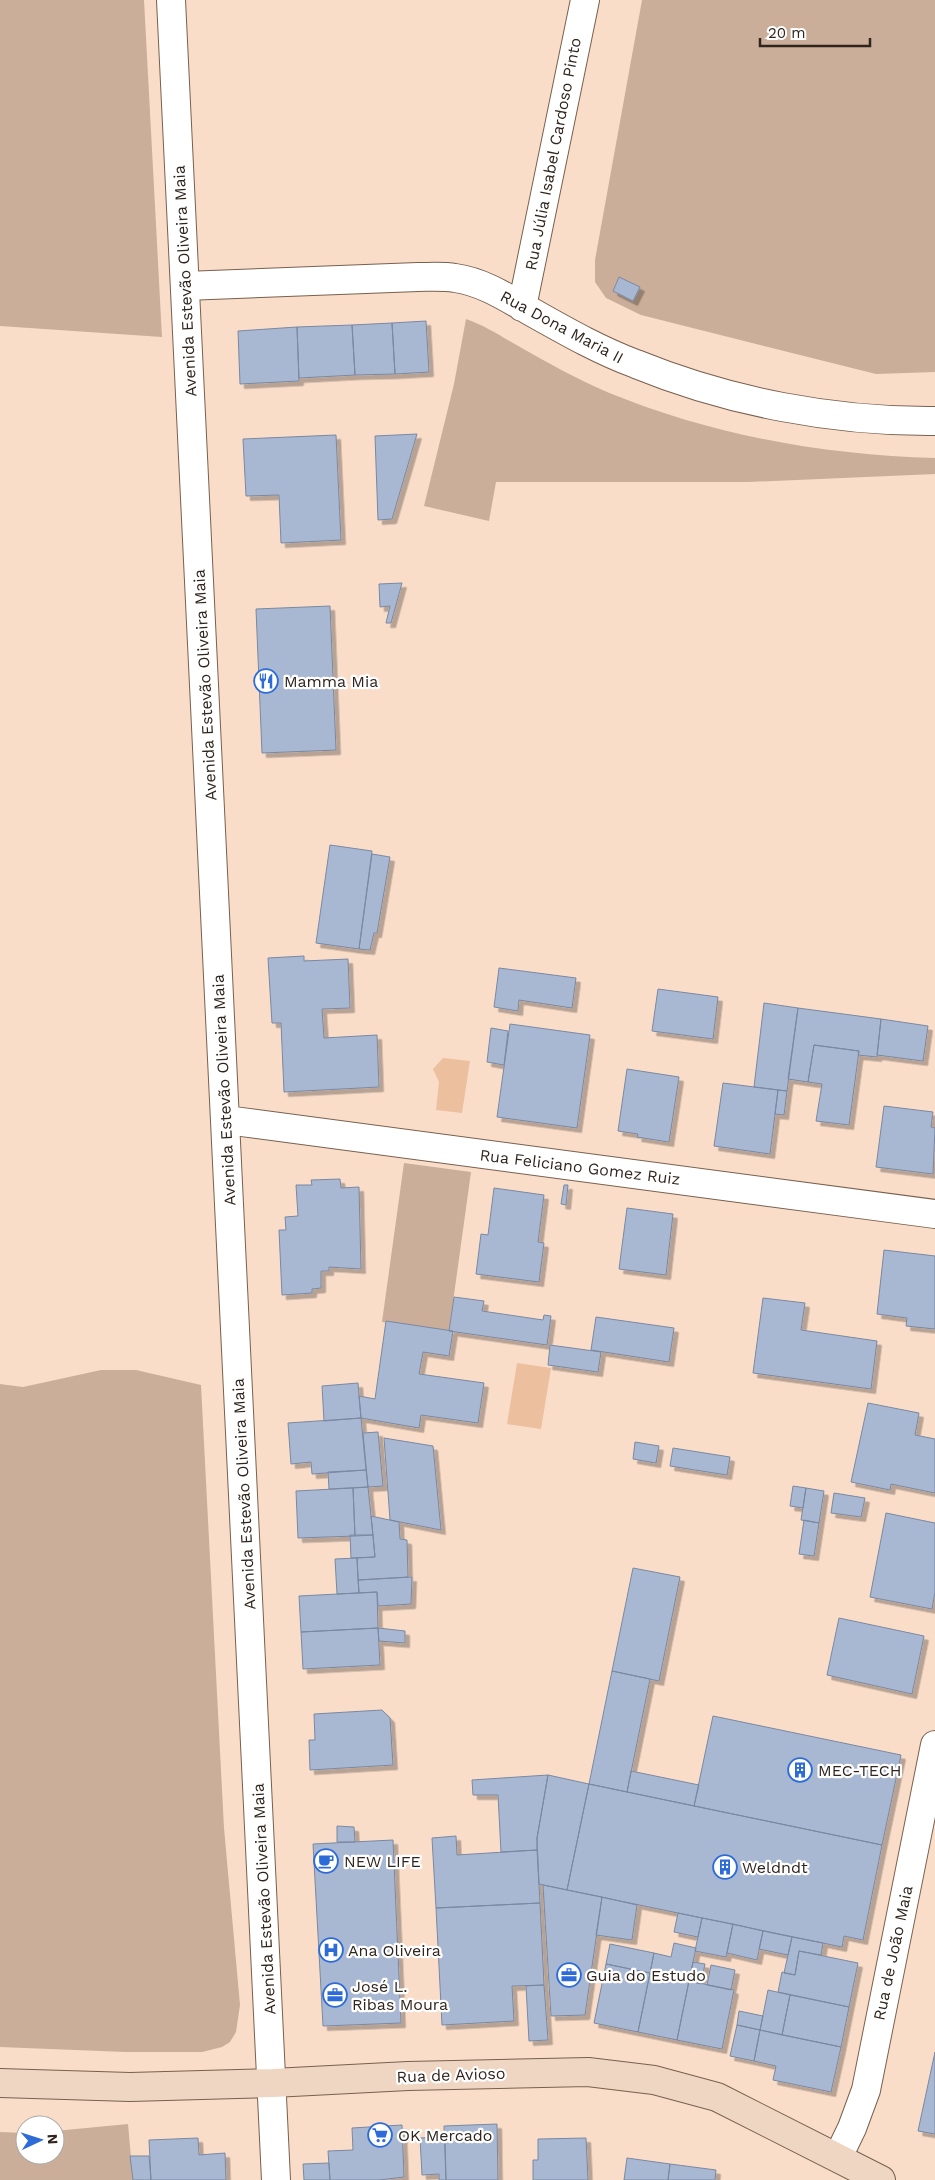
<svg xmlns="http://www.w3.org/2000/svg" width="935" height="2180" font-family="'Work Sans',sans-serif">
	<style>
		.green { fill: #caae99 }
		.water { fill: #ecbf9e }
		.building { fill: #a9b8d2; stroke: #7a88a1; filter: url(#shadow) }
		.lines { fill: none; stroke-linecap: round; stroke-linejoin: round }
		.street-casing { stroke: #78604e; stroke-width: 30 }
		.secondary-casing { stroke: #78604e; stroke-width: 30 }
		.street { stroke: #fff; stroke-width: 28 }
		.secondary { stroke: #eed6c2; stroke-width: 28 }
		.labels { text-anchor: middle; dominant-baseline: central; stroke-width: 4.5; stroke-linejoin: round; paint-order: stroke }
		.street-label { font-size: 16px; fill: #2f251d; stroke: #fff }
		.poi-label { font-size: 16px; fill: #2f251d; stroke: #fff; text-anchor: start }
	</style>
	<defs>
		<filter id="shadow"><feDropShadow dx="4.5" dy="4.5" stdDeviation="0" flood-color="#0004"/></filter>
	</defs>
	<rect width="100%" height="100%" fill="#f9ddc9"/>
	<!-- green -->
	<path class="green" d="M0,0h144l18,337 -162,-11z
		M642,0h293v372l-59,2 -235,-59 -35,-17 -11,-16v-22z
		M466,319c20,7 36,18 54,28 28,16 57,32 87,45 104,43 216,63 328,66v16l-187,8h-252l-7,39 -65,-15 30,-122z
		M404,1163l67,9 -22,159 -67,-9z
		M101,1370h35l65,15 23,443 16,177 -4,27 -6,10 -8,5 -20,5h-77l-125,-5v-663l23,3z
		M128,2124l5,56h-133v-48l25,1v22h30v-24z"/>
	<!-- water -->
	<path class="water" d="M443,1058l27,3 -8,52 -26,-3 3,-28 -6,-13z
		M517,1363l34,5 -10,61 -34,-5z"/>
	<!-- building -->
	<path class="building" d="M619,277l21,10 -7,14 -20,-10z
		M426,321l3,51 -34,2 -3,-51z
		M392,323l3,51 -40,1 -3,-50z
		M352,325l3,50 -56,3 -2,-51z
		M297,327l2,54 -59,3 -2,-53z
		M417,434l-25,85 -14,1 -3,-84z
		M336,435l5,105 -60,3 -2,-48 -33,1 -3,-57z
		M402,583l-11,40h-5l4,-17 -10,1 -1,-23z
		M330,606l6,144 -74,3 -6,-144z
		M330,845l42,6 -13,98 -43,-6z
		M372,854l18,3 -13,76h-3l-4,17 -11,-1z
		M304,956v5l44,-2 2,49 -28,1 2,29 53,-3 2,52 -95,5 -3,-69h-9l-4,-65z
		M499,968l77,10 -4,30 -53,-8 -1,11 -24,-4z
		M658,989l60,8 -5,42 -61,-8z
		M764,1003l34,5 -11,83 -33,-4z
		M798,1008l83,11 -4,38 -19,-2 1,-4 -45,-6 -6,37 -20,-3z
		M881,1019l47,7 -5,35 -46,-6z
		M510,1024l80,11 -13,93 -80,-11z
		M491,1028l17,3 -4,34 -17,-3z
		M814,1045l45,6 -10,74 -33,-4 6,-37 -14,-2z
		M627,1069l52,8 -10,65 -32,-5 1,-3 -20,-3z
		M723,1083l55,7 -8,64 -56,-8z
		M778,1090l9,1 -3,24 -9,-1z
		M884,1106l49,6 -2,15 4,1 -2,46 -57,-7z
		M340,1179l1,9 18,-1 2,82 -32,-2v4h-8v17l-9,1v4l-30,2 -3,-65h7l-1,-13 13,-1 -2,-31h16l-1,-5z
		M564,1185h4l-2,20 -5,-1z
		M494,1188l50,7 -6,47 6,1 -5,39 -63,-8 5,-40 7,1z
		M627,1208l46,6 -7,61 -47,-6z
		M884,1250l51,6v73l-29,-3 1,-8 -30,-4z
		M454,1297l30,4 -2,10 61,9 1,-5 7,1 -4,29 -98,-14z
		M763,1298l42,5 -4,27 76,11 -6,48 -118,-16z
		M596,1317l78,11 -5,34 -78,-12z
		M386,1321l67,10 -4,25 -26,-4 -4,22 65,9 -6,40 -57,-8 -2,13 -58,-10 -2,-22 16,3z
		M550,1345l51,7 -3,20 -50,-7z
		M358,1383l3,35 -37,3 -2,-35z
		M868,1403l51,10 -4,22 20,4v54l-44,-9 -1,6 -39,-8z
		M361,1418l5,52 -54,4 -1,-12 -20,2 -3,-41z
		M378,1432l5,54 -15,1 -5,-54z
		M384,1438l49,8 8,84 -51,-10z
		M635,1442l24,4 -3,17 -23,-4z
		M673,1448l57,9 -3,18 -57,-9z
		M366,1470l2,17 -39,2 -1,-17z
		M793,1486l13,2 -3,20 -13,-2z
		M368,1487l5,48 -18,1 -2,-48z
		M353,1488l2,48 -57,2 -2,-47z
		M806,1488l18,3 -5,32 -18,-3z
		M834,1493l31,5 -4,19 -30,-4z
		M886,1513l49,10v69l-3,17 -62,-12z
		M371,1516l28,6 1,17 7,1 1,37 -50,3 -1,-22 18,-1z
		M804,1520l15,3 -5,33 -15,-2z
		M350,1535h23l2,22 -24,1z
		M357,1558l2,35 -22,1 -2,-35z
		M633,1568l47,9 -21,104 -47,-10z
		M412,1577l-1,27 -33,2 -1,-14 -18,1 -1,-13z
		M377,1592l1,36 -77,4 -2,-36z
		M839,1618l85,18 -12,58 -85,-19z
		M378,1628l27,3v12l-26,-2z
		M378,1628l2,37 -77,4 -2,-37z
		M612,1671l38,8 -23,113 -38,-8z
		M382,1710l8,8 3,47 -83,5 -1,-30h6l-1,-26z
		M713,1716l188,39 -19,90 -188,-39z
		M631,1771l68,14 -5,21 -67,-14z
		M548,1775l-11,63v12l-36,2 -3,-57h-25l-1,-15z
		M548,1775l41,9 -22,106 -28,-6 -2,-46z
		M589,1784l293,61 -19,95 -19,-4 -2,11 -275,-57z
		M337,1826l17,1 1,15h-18z
		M456,1836l1,19 80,-5 3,53 -104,5 -4,-70z
		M393,1840l8,183 -78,3 -10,-182z
		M543,1885l59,12 -17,118 -34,1z
		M602,1897l35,8 -5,35 -36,-5z
		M540,1903l4,82 -32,1 2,35 -72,4 -6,-117z
		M678,1913l24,5 -4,19 -24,-5z
		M702,1918l31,6 -7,33 -31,-6z
		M733,1924l30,7 -6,29 -30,-7z
		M763,1931l29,6 -4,18 -29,-6z
		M792,1937l31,6 -2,12 -22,-4 -4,24 -11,-2z
		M674,1943l22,5 -7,33 -39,-8 4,-20 17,4z
		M610,1944l44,9 -4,20 -44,-9z
		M799,1951l59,12 -9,44 -71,-15 4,-20 13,3z
		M693,1962l12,2 -4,20 -12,-3z
		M606,1964l44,9 -12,59 -44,-9z
		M711,1965l24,5 -4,20 -24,-5z
		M650,1973l39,8 -12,59 -39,-8z
		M689,1981l45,9 -12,59 -45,-9z
		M544,1985l4,55 -19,1 -3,-55z
		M768,1990l22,5 -8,40 -22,-5z
		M790,1995l59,12 -8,40 -59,-12z
		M739,2011l24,5 -3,14 -23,-5z
		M737,2025l23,5 -6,31 -24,-5z
		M760,2030l81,17 -10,45 -58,-12 3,-14 -22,-5z
		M935,2052v82l-17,-3z
		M497,2124l1,56h-52l-2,-54z
		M402,2125l2,52 -25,3h-49l-2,-29 25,-1 -1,-22z
		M445,2137l1,43h-7v-6l-17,1 -2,-37z
		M198,2138l1,17 26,-2 1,27h-75l-2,-40z
		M586,2138l2,42h-55v-20h5v-21z
		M130,2156h19l2,24h-18z
		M627,2158l43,6 -2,16h-44z
		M329,2163l1,17h-26l-1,-16z
		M670,2164l46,6 -1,10h-47z"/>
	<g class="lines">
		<!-- street casing -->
		<g class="street-casing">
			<path id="street" d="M171,0l105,2180
				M185,286l233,-9c12,0 25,-1 37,1 30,4 57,23 82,37 32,18 64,36 99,49 93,38 199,58 299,57
				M522,307l63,-307
				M226,1120l709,94
				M838,2157l14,-29 14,-38 69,-345"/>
		</g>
		<!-- secondary casing -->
		<g class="secondary-casing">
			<path id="secondary" d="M0,2083l130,4 143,-4 135,-7 180,-4 66,8 63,17 164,83"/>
		</g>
		<!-- street -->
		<use href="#street" class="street"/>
		<!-- secondary -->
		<use href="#secondary" class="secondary"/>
	</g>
	<!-- icons -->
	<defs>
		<g id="restaurant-ring" transform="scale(1.25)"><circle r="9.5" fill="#fff" stroke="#2d6bd8" stroke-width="1.5"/><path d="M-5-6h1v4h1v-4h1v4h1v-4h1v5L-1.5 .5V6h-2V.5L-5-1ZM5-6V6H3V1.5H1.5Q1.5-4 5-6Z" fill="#2d6bd8"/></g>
		<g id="building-ring" transform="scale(1.25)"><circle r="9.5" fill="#fff" stroke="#2d6bd8" stroke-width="1.5"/><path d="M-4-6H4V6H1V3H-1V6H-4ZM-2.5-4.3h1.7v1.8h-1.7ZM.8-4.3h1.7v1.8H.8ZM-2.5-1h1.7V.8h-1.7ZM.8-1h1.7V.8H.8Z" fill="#2d6bd8"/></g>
		<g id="cafe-ring" transform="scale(1.25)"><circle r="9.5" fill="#fff" stroke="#2d6bd8" stroke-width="1.5"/><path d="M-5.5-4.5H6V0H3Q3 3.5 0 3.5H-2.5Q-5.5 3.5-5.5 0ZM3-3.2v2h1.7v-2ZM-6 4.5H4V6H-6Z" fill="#2d6bd8"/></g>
		<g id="hospital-ring" transform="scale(1.25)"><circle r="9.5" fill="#fff" stroke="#2d6bd8" stroke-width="1.5"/><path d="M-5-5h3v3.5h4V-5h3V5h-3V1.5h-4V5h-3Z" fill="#2d6bd8"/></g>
		<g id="office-ring" transform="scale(1.25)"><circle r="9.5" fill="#fff" stroke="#2d6bd8" stroke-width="1.5"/><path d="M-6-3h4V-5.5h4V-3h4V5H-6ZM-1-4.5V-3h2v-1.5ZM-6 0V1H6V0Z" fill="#2d6bd8"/></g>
		<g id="supermarket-ring" transform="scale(1.25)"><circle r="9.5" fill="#fff" stroke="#2d6bd8" stroke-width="1.5"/><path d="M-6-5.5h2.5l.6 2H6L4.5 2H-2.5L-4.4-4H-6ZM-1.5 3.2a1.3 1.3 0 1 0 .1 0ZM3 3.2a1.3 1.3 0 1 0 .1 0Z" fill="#2d6bd8"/></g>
	</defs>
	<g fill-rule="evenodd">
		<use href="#restaurant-ring" x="266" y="681"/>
		<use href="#building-ring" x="800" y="1770"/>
		<use href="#cafe-ring" x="326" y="1861"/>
		<use href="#building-ring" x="725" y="1867"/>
		<use href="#hospital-ring" x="331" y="1950"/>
		<use href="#office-ring" x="569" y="1975"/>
		<use href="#office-ring" x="335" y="1995"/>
		<use href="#supermarket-ring" x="380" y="2135"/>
	</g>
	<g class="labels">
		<!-- street labels -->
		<g class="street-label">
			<text transform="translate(553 154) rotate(-79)">Rua Júlia Isabel Cardoso Pinto</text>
			<text transform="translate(185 281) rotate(-93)">Avenida Estevão Oliveira Maia</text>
			<text transform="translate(562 327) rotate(28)">Rua Dona Maria II</text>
			<text transform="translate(205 685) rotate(-93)">Avenida Estevão Oliveira Maia</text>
			<text transform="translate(224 1090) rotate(-93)">Avenida Estevão Oliveira Maia</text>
			<text transform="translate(580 1167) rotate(7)">Rua Feliciano Gomez Ruiz</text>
			<text transform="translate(244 1494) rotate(-93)">Avenida Estevão Oliveira Maia</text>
			<text transform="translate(264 1899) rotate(-93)">Avenida Estevão Oliveira Maia</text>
			<text transform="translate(893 1953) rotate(-78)">Rua de João Maia</text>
			<text transform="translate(451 2075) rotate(-2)">Rua de Avioso</text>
		</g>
		<!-- poi labels -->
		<g class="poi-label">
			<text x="284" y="681">Mamma Mia</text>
			<text x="818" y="1770">MEC-TECH</text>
			<text x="344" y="1861">NEW LIFE</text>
			<text x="742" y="1867">Weldndt</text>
			<text x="348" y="1950">Ana Oliveira</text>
			<text x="586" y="1975">Guia do Estudo</text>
			<text x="352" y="1986">José L.<tspan x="352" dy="18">Ribas Moura</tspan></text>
			<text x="398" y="2135">OK Mercado</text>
		</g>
	</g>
	<!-- north arrow -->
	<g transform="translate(40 2140) rotate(86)"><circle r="24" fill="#ffffff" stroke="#aca8a5"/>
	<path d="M0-4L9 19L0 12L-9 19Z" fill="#2d6bd8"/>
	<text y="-8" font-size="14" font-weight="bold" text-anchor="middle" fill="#2f251d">N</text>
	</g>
	<!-- scale -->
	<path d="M760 38v8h110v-8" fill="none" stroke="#2f251d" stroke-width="2.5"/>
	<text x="768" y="38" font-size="15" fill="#2f251d" stroke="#ffffff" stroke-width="4" paint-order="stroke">20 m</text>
</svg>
